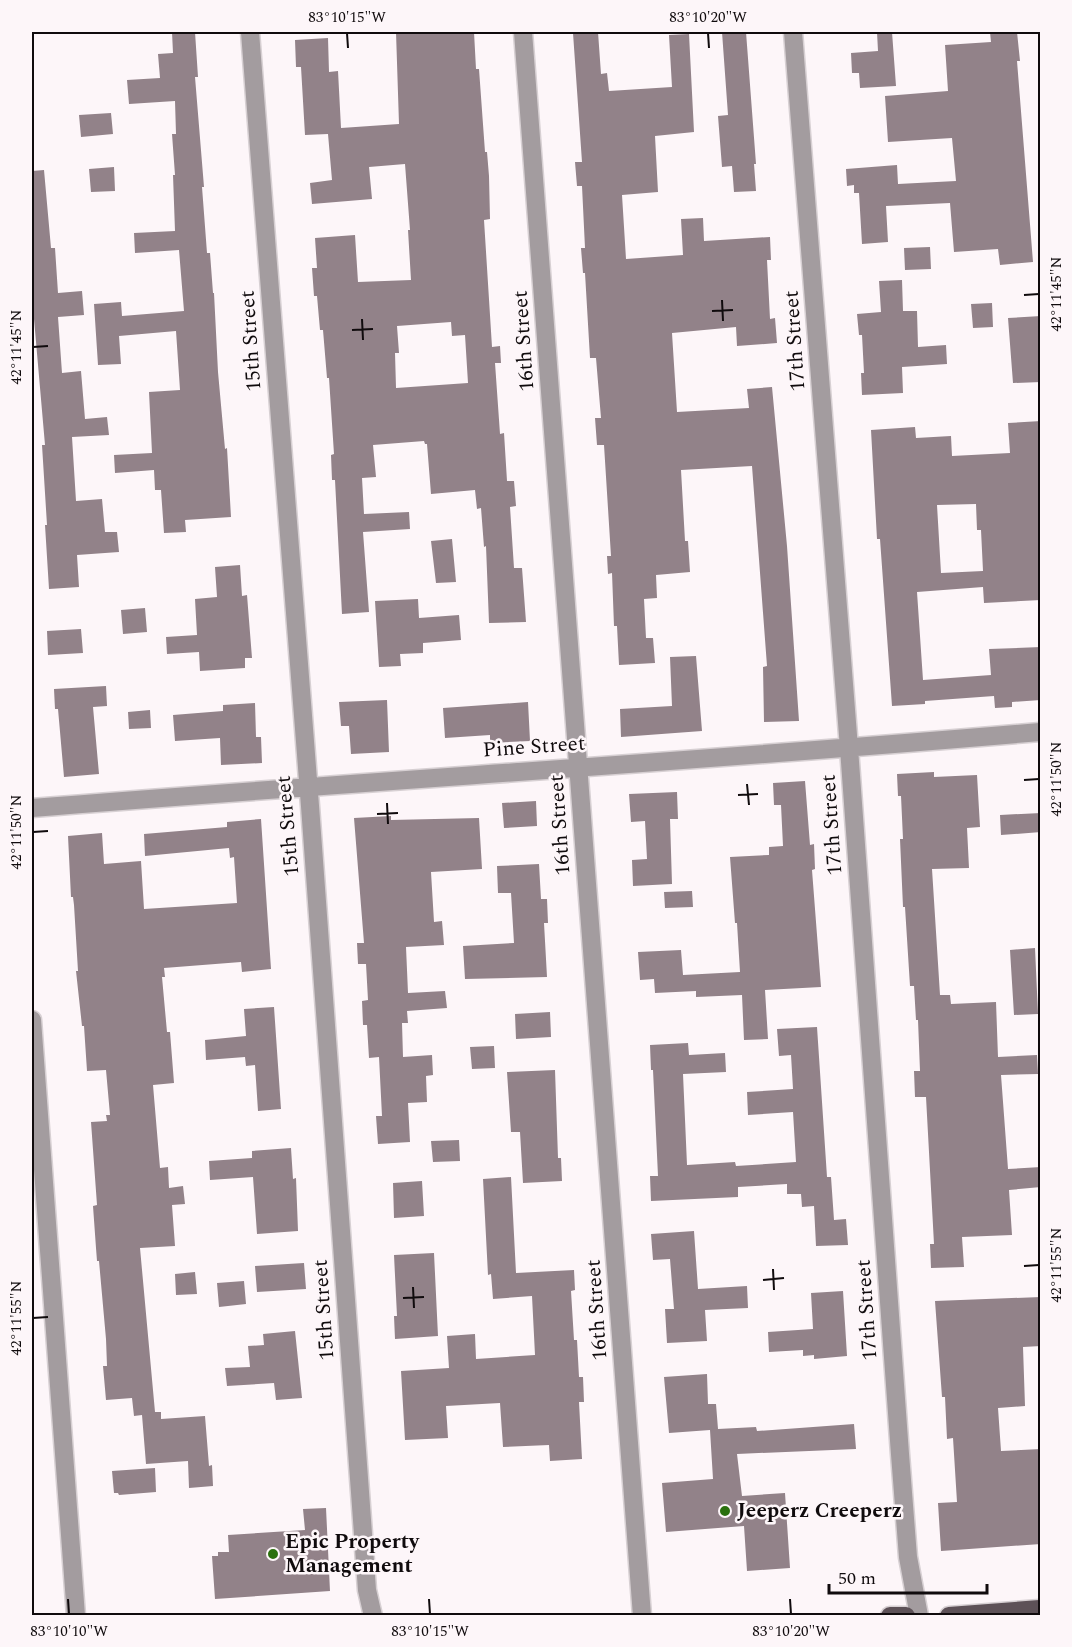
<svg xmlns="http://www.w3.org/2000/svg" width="1072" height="1647" font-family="Spectral,serif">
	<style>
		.building { fill: #928289; fill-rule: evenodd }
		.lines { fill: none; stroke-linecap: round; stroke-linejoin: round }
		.minor-casing { stroke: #d7d0d3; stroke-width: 21 }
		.major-casing { stroke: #d7d0d3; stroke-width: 21 }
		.minor { stroke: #a39c9f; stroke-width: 18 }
		.major { stroke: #5d5157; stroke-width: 18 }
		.ticks { fill: none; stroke: #100b0d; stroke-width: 2 }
		.poi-dot { fill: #2a700d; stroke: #fdf6f9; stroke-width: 2 }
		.labels { text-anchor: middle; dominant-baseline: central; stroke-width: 5; stroke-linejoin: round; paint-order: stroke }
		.street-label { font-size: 21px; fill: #100b0d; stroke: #fdf6f9 }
		.poi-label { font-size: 21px; font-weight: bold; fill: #100b0d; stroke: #fdf6f9; text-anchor: start }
		.neatline { fill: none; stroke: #100b0d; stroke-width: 2 }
		.ticks-label { font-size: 15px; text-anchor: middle; fill: #100b0d }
	</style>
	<rect width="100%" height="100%" fill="#fdf6f9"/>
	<!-- building -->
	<path class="building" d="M172,32h23l3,45h-3l9,110h-2l5,66h3l3,40h1l4,79 7,77 2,-1 4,69 -46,3 1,12 -22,1 -3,-43h-6l-1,-20 -39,3 -1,-18 38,-2 -3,-61 31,-2 -4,-59 -57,5 2,28 -23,1 -4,-61 27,-2 1,14 62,-5 -5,-61 -44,3 -1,-20 41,-2 -2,-56h2l-3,-41h4l-1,-33 -46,3 -2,-24 33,-2 -2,-24 15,-1z
		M396,32h78l2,37h3l6,83h2l2,24 1,43 -6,1 8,127 8,-1 1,17h-6l5,71 4,-1 3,48h7l2,25 -6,1 4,61h8l4,54 -37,1 -3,-77 -2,1 -3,-39 -4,1 -2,-19 -44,4 -4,-50h-2l-1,-3 -51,4 3,32 -14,1 2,36 45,-2 1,17 -47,3 6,80 -27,2 -7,-134h-3l-1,-25 3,-1 -5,-76h-2l-4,-48h-3l-3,-34h-3l-2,-28h5l-2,-30 40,-3 3,47 53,-2 -3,-50h2l-5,-66 -36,3 3,32 -60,5 -2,-21 22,-3 -4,-46 -23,1 -4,-68h-5l-1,-27 33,-2 1,34 9,-1 3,57 58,-4zM451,322l1,14 13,-1 3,48 -72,5 -1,-35h4l-2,-27z
		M598,32l3,42 6,-1 2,18 63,-4 -3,-52 20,-1 5,98 -39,4 3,56 -36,3 4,64 57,-4 -2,-36 22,-1 1,23 66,-4 1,23h-4l3,59 5,-1 2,25 -40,3 -1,-19 -64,6 5,79 72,-4 -2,-19 25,-2 15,159 12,175 -35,1 -1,-55 4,-1 -15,-200 -71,4 4,71h3l2,31 -34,3 1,23 -13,1 2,39h7l2,25 -36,2 -2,-39h-3l-2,-53 -4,1 -1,-18h4l-7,-111h-7l-2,-27h6l-5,-60h-6l-5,-85h-2l-2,-25h4l-3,-62h-5l-2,-24h7l-9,-129z
		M722,32h24l10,132h-2l2,27 -22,1 -2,-26 -10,1 -4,-51 10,-1z
		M877,32h15l4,54 -36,2 -1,-15h-7l-1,-20 27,-2z
		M990,32h27l3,29h-3l16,201 -33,3 -2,-16 -44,3 -4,-49 -64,3 2,36 -26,2 -3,-51h-5v-8l-7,1 -1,-17 51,-4 1,19 58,-3 -4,-43 -64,4 -3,-46 63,-5 -3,-46 46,-3z
		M111,113l2,21 -32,3 -2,-22z
		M114,167l1,24 -24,1 -2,-23z
		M44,170l7,78h4l3,45 24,-2 2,24 -26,2 4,56 19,-2 4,48 22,-2 2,18 -37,2 4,64 26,-2 3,33h12l2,20 -42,3 2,32 -30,2 -4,-64h2l-5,-80h3l-11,-126h-2v-148z
		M930,247l1,22 -26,1 -1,-22z
		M902,280l1,31h14l1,36 28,-2 1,19 -45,3 1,26 -41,2 -1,-22h3l-2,-38h-3l-2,-21 24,-2 -2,-31z
		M992,303l1,24 -20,1 -2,-24z
		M1041,316v66l-28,1 -5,-65z
		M1041,421v179l-57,3 -1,-16 -66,5 6,88 68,-5 -2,-26 52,-2v53l-29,2v5l-17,1 -1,-12 -69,5v3l-33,2 -12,-167h-3l-6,-109 44,-3 1,11 35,-2 1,20 58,-3 -2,-30zM976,504l1,26h4l2,41 -42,2 -4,-68z
		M452,539l4,43 -20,1 -5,-42z
		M240,565l2,31 5,-1 5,63h-7v10l-45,3 -1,-19 -32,2 -1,-17 31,-2 -2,-36 22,-2 -2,-30z
		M418,599l1,19 40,-3 2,25 -38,3v10l-23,1 1,12 -22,1 -4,-66z
		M145,608l2,24 -24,2 -2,-24z
		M81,629l2,24 -35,2 -1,-24z
		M696,656l6,75 -81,6 -1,-28 52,-3 -2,-49z
		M106,686l1,20 -14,1 6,67 -35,3 -6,-68h-3l-1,-20z
		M387,700l2,52 -38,2 -2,-28h-8l-2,-24z
		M528,702l2,39 -40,2v-8l-45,3 -2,-30z
		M255,703l1,34h5l1,26 -41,2 -1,-27 -45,3 -2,-26 50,-4v-6z
		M150,710l1,18 -22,1 -1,-17z
		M934,772v5l43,-2 3,52 -13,1 2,40 -37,1 8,126h10l1,9 45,-2 2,55 39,-2 1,19 -37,1 7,94 33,-2v20l-32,3 3,45 -50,2 2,30 -33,1 -1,-24h4l-8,-147h-11l-1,-26h6l-2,-51h-2l-2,-34h-4l-5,-79h-2l-3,-68h3l-2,-43h-3l-1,-22z
		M805,781l5,64 4,-1 1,25 -3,1 9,117 -56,3 3,49 -24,1 -2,-45 -46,2v-6l-41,2 -1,-14 -14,1 -2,-28 43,-2 2,25 57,-3 -3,-49h-2l-5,-66 39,-2v-8l14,-1 -2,-41h-7l-1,-22z
		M677,792l1,27h-8l2,65 -39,2 -1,-26 15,-1 -2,-38 -14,1 -2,-28z
		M536,801l1,25 -33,2 -2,-25z
		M1041,813v19l-40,3 -1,-20z
		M391,816v4l88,-2 3,51 -51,3 3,50 8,-1 2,24 -38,2 2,46 37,-2 2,17 -40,3 1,12h-6l1,34 29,-2 1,20 -7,1 1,26 -19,1 2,39 -32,2 -2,-28h6l-3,-59 -10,1 -2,-33h-4l-1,-24 6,-1 -2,-36h-8l-1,-21h7l-10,-125z
		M261,819l10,150 -29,3 -1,-10 -77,6 1,9h-3l5,55h3l4,51 -21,2 7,83 8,-1 1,21 14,-2 2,18 -13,1 3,41 -35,2 15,164h6v7l44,-3 4,50 3,-1 1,21 -24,2 -1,-27 -42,3 -4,-49 -8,1 -2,-18 -26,2 -3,-34h4l-1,-27 -7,-78h-2l-1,-13 -3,-42 4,-1 -6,-83 16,-1 -1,-6h4l-4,-45 -19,1 -3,-45h-2l-6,-55h2l-4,-66 -1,-8h-2l-3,-61 34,-3 2,31 37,-3 3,48 93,-6 -3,-46 -4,1 -1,-10 -84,8 -1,-22 83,-7v-5z
		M539,864l2,35h6l1,24h-4l3,54 -82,2 -2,-33 51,-3 -3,-50h-13l-1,-27z
		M692,891l1,16 -28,1 -1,-16z
		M1035,948l3,66 -24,1 -4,-65z
		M274,1007l7,102 -23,2 -3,-46 -9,1 -1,-9 -39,3 -1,-20 41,-4 -2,-27z
		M550,1012l1,25 -35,2 -1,-25z
		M817,1027l10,150h4l3,43 12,-1 2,26 -32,1 -2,-40 -12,1 -1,-13h-14v-10l-49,3v10l-87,4 -1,-25h8l-5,-106h-2l-1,-25 38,-2 1,12 36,-2 1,19 -43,2 4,91 48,-3 1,4 60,-4 -3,-50 -45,3 -1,-23 46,-3 -2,-34 -12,1 -2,-27z
		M494,1046l1,22 -23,1 -2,-22z
		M555,1070l3,88h3l1,23 -39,2 -3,-51h-9l-4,-60z
		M459,1140l1,21 -27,1 -2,-21z
		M291,1148l2,31 3,-1 2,53 -41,3 -4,-57 -43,3 -1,-19 43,-3v-7z
		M511,1177l5,96 58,-3 1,20 -4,1 3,49h3l2,37h4l1,25h-5l3,57 -32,2 -1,-16 -46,2 -3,-44 -54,3 2,32 -43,2 -4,-69 48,-3 -2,-32 28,-2 1,25 59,-4 -3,-59 -39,3 -2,-25 -3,1 -5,-96z
		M422,1181l2,35 -30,2 -1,-35z
		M694,1231l4,58 49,-3 1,22 -43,2 2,31 -40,2 -2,-34h9l-4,-50 -17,1 -2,-26z
		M434,1253l4,83 -43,3 -1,-23h3l-3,-61z
		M304,1263l2,26 -49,3 -2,-26z
		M195,1272l2,22 -21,1 -1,-21z
		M244,1281l2,23 -27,3 -2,-24z
		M843,1291l4,65 -33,3v-4l-11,1v-6l-34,2 -1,-20 45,-3 -2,-36z
		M1041,1297v49l-18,1 2,59 -27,2 3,43 40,-2v95l-100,7 -3,-48 19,-1 -4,-64 -6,1 -2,-42h-3l-7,-96z
		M295,1331l7,67 -26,2 -2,-17 -47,3 -2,-18 25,-1 -2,-21 16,-1 -1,-11z
		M707,1374l1,30h8l2,25 38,-2 1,4 97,-7 2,25 -119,5 5,42 43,-3 5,75 -43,3 -3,-45 -78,6 -4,-49 51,-4 -3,-49 -41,3 -5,-56z
		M155,1468l1,24 -37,3 -1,-2h-4l-2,-22z
		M326,1508l4,83 -115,8 -3,-43h6v-4h11l-1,-17 77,-5 -2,-21z"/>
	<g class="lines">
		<!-- minor casing -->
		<g class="minor-casing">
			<path id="minor" d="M250,32l60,774 50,686 7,98 6,26
				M523,32l119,1584
				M793,32l56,716 51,706 8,103 11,59
				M32,808c336,-27 672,-47 1008,-76
				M32,1020l44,596"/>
		</g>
		<!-- major casing -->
		<g class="major-casing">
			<path id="major" d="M890,1616h16
				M949,1616l91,-7"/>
		</g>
		<!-- minor -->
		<use href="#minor" class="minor"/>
		<!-- major -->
		<use href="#major" class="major"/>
	</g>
	<!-- ticks -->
	<path class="ticks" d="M347,33l1,15M708,33l1,15M1024,295l15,-1M722,300l1,21M712,311l21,-1M362,319l1,21M352,330l21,-1M33,347l15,-1M1024,780l15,-1M747,784l2,21M738,795l20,-1M387,803l1,21M377,814l21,-1M33,832l15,-1M1024,1266l15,-1M773,1269l1,21M763,1280l21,-2M413,1287l1,21M403,1298l21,-1M33,1318l15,-1M68,1599l1,15M429,1599l1,15M790,1599l1,15"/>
	<!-- markers -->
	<g class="poi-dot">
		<circle cx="725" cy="1511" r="6"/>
		<circle cx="273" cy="1554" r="6"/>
	</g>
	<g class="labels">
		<!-- street labels -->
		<g class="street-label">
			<text transform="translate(251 341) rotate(-94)">15th Street</text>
			<text transform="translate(524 341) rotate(-94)">16th Street</text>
			<text transform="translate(795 341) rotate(-94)">17th Street</text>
			<text transform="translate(534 747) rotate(-4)">Pine Street</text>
			<text transform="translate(560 825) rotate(-94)">16th Street</text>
			<text transform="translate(832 825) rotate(-94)">17th Street</text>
			<text transform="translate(288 826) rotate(-95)">15th Street</text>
			<text transform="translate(324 1310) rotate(-94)">15th Street</text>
			<text transform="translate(597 1310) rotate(-94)">16th Street</text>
			<text transform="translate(867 1310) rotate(-94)">17th Street</text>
		</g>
		<!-- poi labels -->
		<g class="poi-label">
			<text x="737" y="1511">Jeeperz Creeperz</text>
			<text x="285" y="1542">Epic Property<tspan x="285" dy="24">Management</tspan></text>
		</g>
	</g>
	<!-- border -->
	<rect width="1072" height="1647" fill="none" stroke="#fdf6f9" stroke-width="66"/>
	<!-- scale -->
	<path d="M829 1584v9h158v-9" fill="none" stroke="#100b0d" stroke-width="3"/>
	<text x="838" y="1584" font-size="18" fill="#100b0d" stroke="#fdf6f9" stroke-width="4.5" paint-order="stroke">50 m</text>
	<rect x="33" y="33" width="1006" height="1581" class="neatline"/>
	<g class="ticks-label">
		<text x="347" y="22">83°10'15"W</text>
		<text x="708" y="22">83°10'20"W</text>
		<text transform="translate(1056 294) rotate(-90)" y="5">42°11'45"N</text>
		<text transform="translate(16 347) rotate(-90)" y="5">42°11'45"N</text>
		<text transform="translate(1056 779) rotate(-90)" y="5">42°11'50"N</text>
		<text transform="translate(16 832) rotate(-90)" y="5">42°11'50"N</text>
		<text transform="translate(1056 1265) rotate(-90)" y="5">42°11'55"N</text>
		<text transform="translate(16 1318) rotate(-90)" y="5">42°11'55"N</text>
		<text x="69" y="1636">83°10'10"W</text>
		<text x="430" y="1636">83°10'15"W</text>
		<text x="791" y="1636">83°10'20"W</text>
	</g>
</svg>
